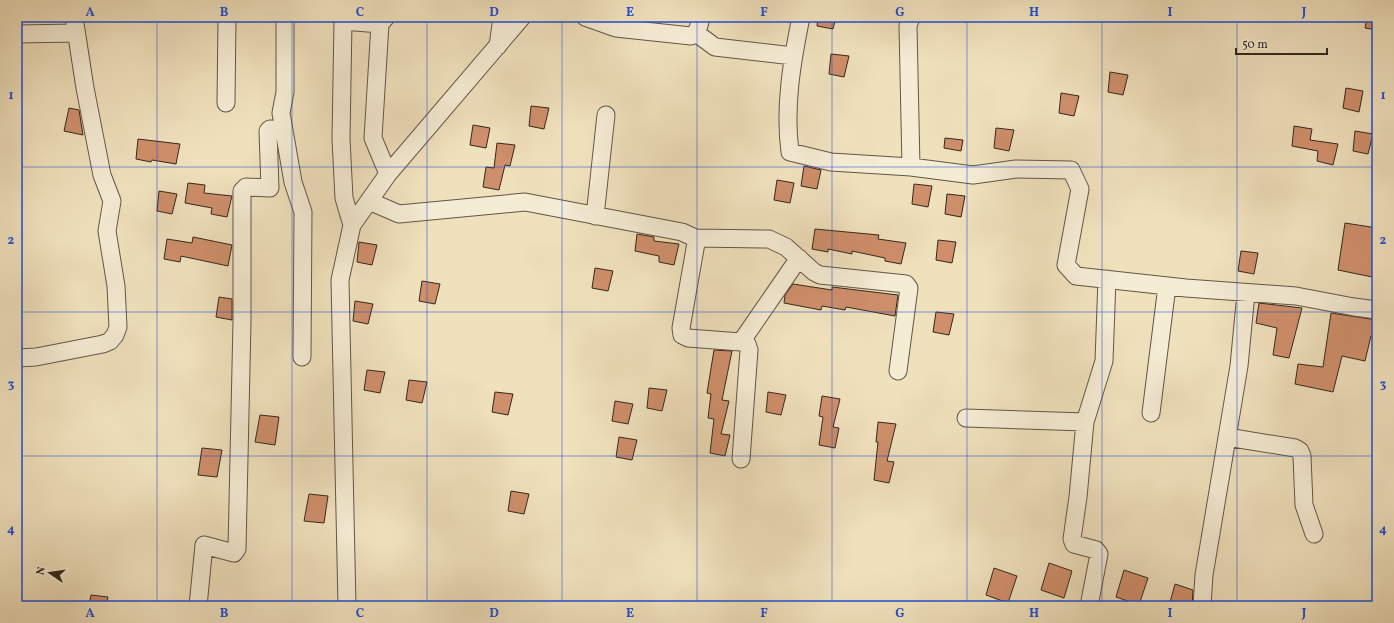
<svg xmlns="http://www.w3.org/2000/svg" width="1394" height="623" font-family="Vollkorn,serif">
	<style>
		.building { fill: #cf8f6b; stroke: #32281e }
		.lines { fill: none; stroke-linecap: round; stroke-linejoin: round }
		.minor-casing { stroke: #625646; stroke-width: 19 }
		.minor { stroke: #f5ecd4; stroke-width: 17 }
		.grid { fill: none; stroke: #1d4ed8; stroke-width: 1; stroke-opacity: 0.55 }
		.neatline { fill: none; stroke: #1d4ed8; stroke-width: 1.5 }
		.grid-label { font-size: 13px; text-anchor: middle; font-weight: bold; fill: #1d4ed8 }
	</style>
	<rect width="100%" height="100%" fill="#f0e1bd"/>
	<filter id="stains"><feTurbulence type="fractalNoise" baseFrequency=".005" numOctaves="4"/><feColorMatrix values="0 0 0 0 .2 0 0 0 0 .09 0 0 0 0 .02 0 0 0 .5 -.17"/></filter>
	<radialGradient id="worn" r=".72"><stop offset=".6" stop-color="#630" stop-opacity="0"/><stop offset="1" stop-color="#630" stop-opacity=".3"/></radialGradient>
	<!-- building -->
	<path class="building" d="M818,17h18l-3,12 -16,-3z
		M1367,17h10v13l-12,-2z
		M831,54l18,2 -5,21 -15,-3z
		M1110,72l18,3 -5,20 -15,-3z
		M1346,88l17,3 -4,21 -16,-4z
		M1061,93l18,3 -5,20 -15,-3z
		M531,106l18,2 -5,21 -15,-3z
		M69,108l10,2 4,25 -19,-4z
		M473,125l17,3 -4,20 -16,-3z
		M1294,126l18,3 -2,11 28,4 -5,21 -16,-4 1,-10 -26,-5z
		M996,128l18,2 -5,21 -15,-3z
		M1355,131l18,3 -5,20 -15,-3z
		M945,138l18,2 -2,11 -17,-3z
		M138,139l42,5 -4,20 -24,-4 -1,2 -15,-3z
		M497,143l18,2 -5,21 -5,-1 -6,25 -16,-3 3,-20 8,1z
		M804,166l17,4 -4,19 -16,-3z
		M777,180l17,3 -4,20 -16,-3z
		M188,183l17,2 -1,8 28,3 -5,21 -16,-3 1,-6 -27,-5z
		M914,184l18,2 -4,21 -16,-3z
		M159,191l18,3 -5,20 -15,-3z
		M947,194l18,2 -4,21 -16,-3z
		M1345,223l32,5v50l-39,-8z
		M815,229l64,6 -1,4 28,4 -5,21 -16,-3v-3l-33,-7v3l-24,-5v3l-16,-3z
		M637,234l17,3v4l25,3 -5,21 -15,-3v-6l-24,-5z
		M193,237l39,8 -4,21 -47,-10 -1,6 -16,-3 3,-20 25,4z
		M938,240l18,2 -4,21 -16,-3z
		M359,242l18,3 -5,20 -15,-3z
		M1241,251l17,2 -4,21 -16,-3z
		M595,268l18,3 -5,20 -16,-3z
		M422,281l18,3 -5,20 -16,-3z
		M793,284l39,6v-3l66,8 -3,21 -49,-9 -1,3 -23,-4 -1,4 -37,-7 1,-8z
		M219,297l13,2v21l-16,-3z
		M355,301l18,3 -5,20 -15,-3z
		M1259,303l43,5 -13,50 -16,-3 4,-27 -21,-5z
		M936,312l18,2 -5,21 -16,-3z
		M1331,313l46,7 -3,16h-3l-6,25 -23,-5 -9,36 -38,-8 3,-20 25,3z
		M714,350l18,1 -10,49 7,1 -8,33 9,1 -5,21 -15,-3 4,-34 -6,-1 3,-24 -4,-1z
		M367,370l18,2 -5,21 -16,-3z
		M409,380l18,2 -5,21 -16,-3z
		M649,388l18,2 -5,21 -15,-3z
		M495,392l18,2 -5,21 -16,-3z
		M768,392l18,3 -5,20 -15,-3z
		M822,396l18,3 -7,28 6,1 -4,20 -16,-3 4,-28 -4,-1z
		M615,401l18,3 -5,20 -16,-3z
		M260,415l19,2 -4,28 -20,-3z
		M878,422l18,2 -9,37 7,1 -5,21 -15,-3 4,-38h-2z
		M619,437l18,3 -5,20 -16,-3z
		M202,448l20,2 -5,27 -19,-2z
		M511,491l18,3 -5,20 -16,-3z
		M309,494l19,2 -4,27 -20,-2z
		M1049,563l23,8 -8,27 -23,-8z
		M994,568l23,8 -9,27 -22,-8z
		M1124,570l24,8 -9,27 -23,-8z
		M1175,584l18,6 -1,16h-23z
		M91,595l17,2 -2,9h-17z"/>
	<g class="lines">
		<!-- minor casing -->
		<g class="minor-casing">
			<path id="minor" d="M285,17v75l-4,21 12,69 10,30 -1,145
				M341,17l2,4 -2,118 3,59 8,27
				M386,17l-6,7 -7,114 15,36
				M585,17l31,11 75,8c8,-4 8,-11 10,-19
				M801,17c-9,44 -17,90 -11,135l41,10 80,5 62,8 43,-6 55,1 9,19 -14,76 10,11 110,12 110,8 58,11 23,3
				M343,21l37,3
				M696,33l19,14 78,9
				M17,34l59,-1
				M498,46l4,-29
				M226,103l1,-86
				M911,167l-3,-141 3,-9
				M369,201l30,13 126,-12 157,30 13,6 1,5 -15,85 1,7 6,3 53,4 6,2 2,6 -8,109
				M595,216l11,-101
				M695,238l74,1 17,8 28,25 6,3 86,9 3,4 -11,83
				M741,342l58,-84
				M17,358l19,-1 67,-13 7,-3 5,-6 3,-8 -2,-41 -9,-55 5,-30 -10,-26 -17,-87 -11,-71
				M1151,413l16,-127
				M966,418l119,4
				M1227,437l68,11 5,3 2,5 2,49 10,29
				M198,606l6,-61 30,8 3,-4 5,-228v-130l4,-4 24,1 -2,-57 2,-2 14,1
				M347,606l-7,-326 12,-55 36,-51 134,-157
				M1089,606l10,-52 -3,-4 -22,-6 -2,-5 6,-42 7,-75 19,-61 3,-82
				M1202,606l2,-31 35,-209 7,-73"/>
		</g>
		<!-- minor -->
		<use href="#minor" class="minor"/>
	</g>
	<!-- grid -->
	<path class="grid" d="M157,17v589M292,17v589M427,17v589M562,17v589M697,17v589M832,17v589M967,17v589M1102,17v589M1237,17v589M17,167h1360M17,312h1360M17,456h1360"/>
	<!-- margin -->
	<rect width="1394" height="623" fill="none" stroke="#f0e1bd" stroke-width="44"/>
	<!-- north arrow -->
	<g transform="translate(50 573) rotate(283)" stroke="#f5ecd4" stroke-width="3" paint-order="stroke">
	<path d="M0-3L7 15L0 10L-7 15Z" fill="#32281e"/>
	<text y="-6" font-size="11" font-weight="bold" text-anchor="middle" fill="#32281e">N</text>
	</g>
	<!-- scale -->
	<path d="M1236 48v6h91v-6" fill="none" stroke="#32281e" stroke-width="2"/>
	<text x="1242" y="48" font-size="12" fill="#32281e" stroke="#f5ecd4" stroke-width="3" paint-order="stroke">50 m</text>
	<rect x="22" y="22" width="1350" height="579" class="neatline"/>
	<g class="grid-label">
		<text x="90" y="16">A</text>
		<text x="224" y="16">B</text>
		<text x="360" y="16">C</text>
		<text x="494" y="16">D</text>
		<text x="630" y="16">E</text>
		<text x="764" y="16">F</text>
		<text x="900" y="16">G</text>
		<text x="1034" y="16">H</text>
		<text x="1170" y="16">I</text>
		<text x="1304" y="16">J</text>
		<text x="11" y="99">1</text>
		<text x="1383" y="99">1</text>
		<text x="11" y="244">2</text>
		<text x="1383" y="244">2</text>
		<text x="11" y="388">3</text>
		<text x="1383" y="388">3</text>
		<text x="11" y="533">4</text>
		<text x="1383" y="533">4</text>
		<text x="90" y="617">A</text>
		<text x="224" y="617">B</text>
		<text x="360" y="617">C</text>
		<text x="494" y="617">D</text>
		<text x="630" y="617">E</text>
		<text x="764" y="617">F</text>
		<text x="900" y="617">G</text>
		<text x="1034" y="617">H</text>
		<text x="1170" y="617">I</text>
		<text x="1304" y="617">J</text>
	</g>
	<rect width="100%" height="100%" filter="url(#stains)"/>
	<rect width="100%" height="100%" fill="url(#worn)"/>
</svg>
